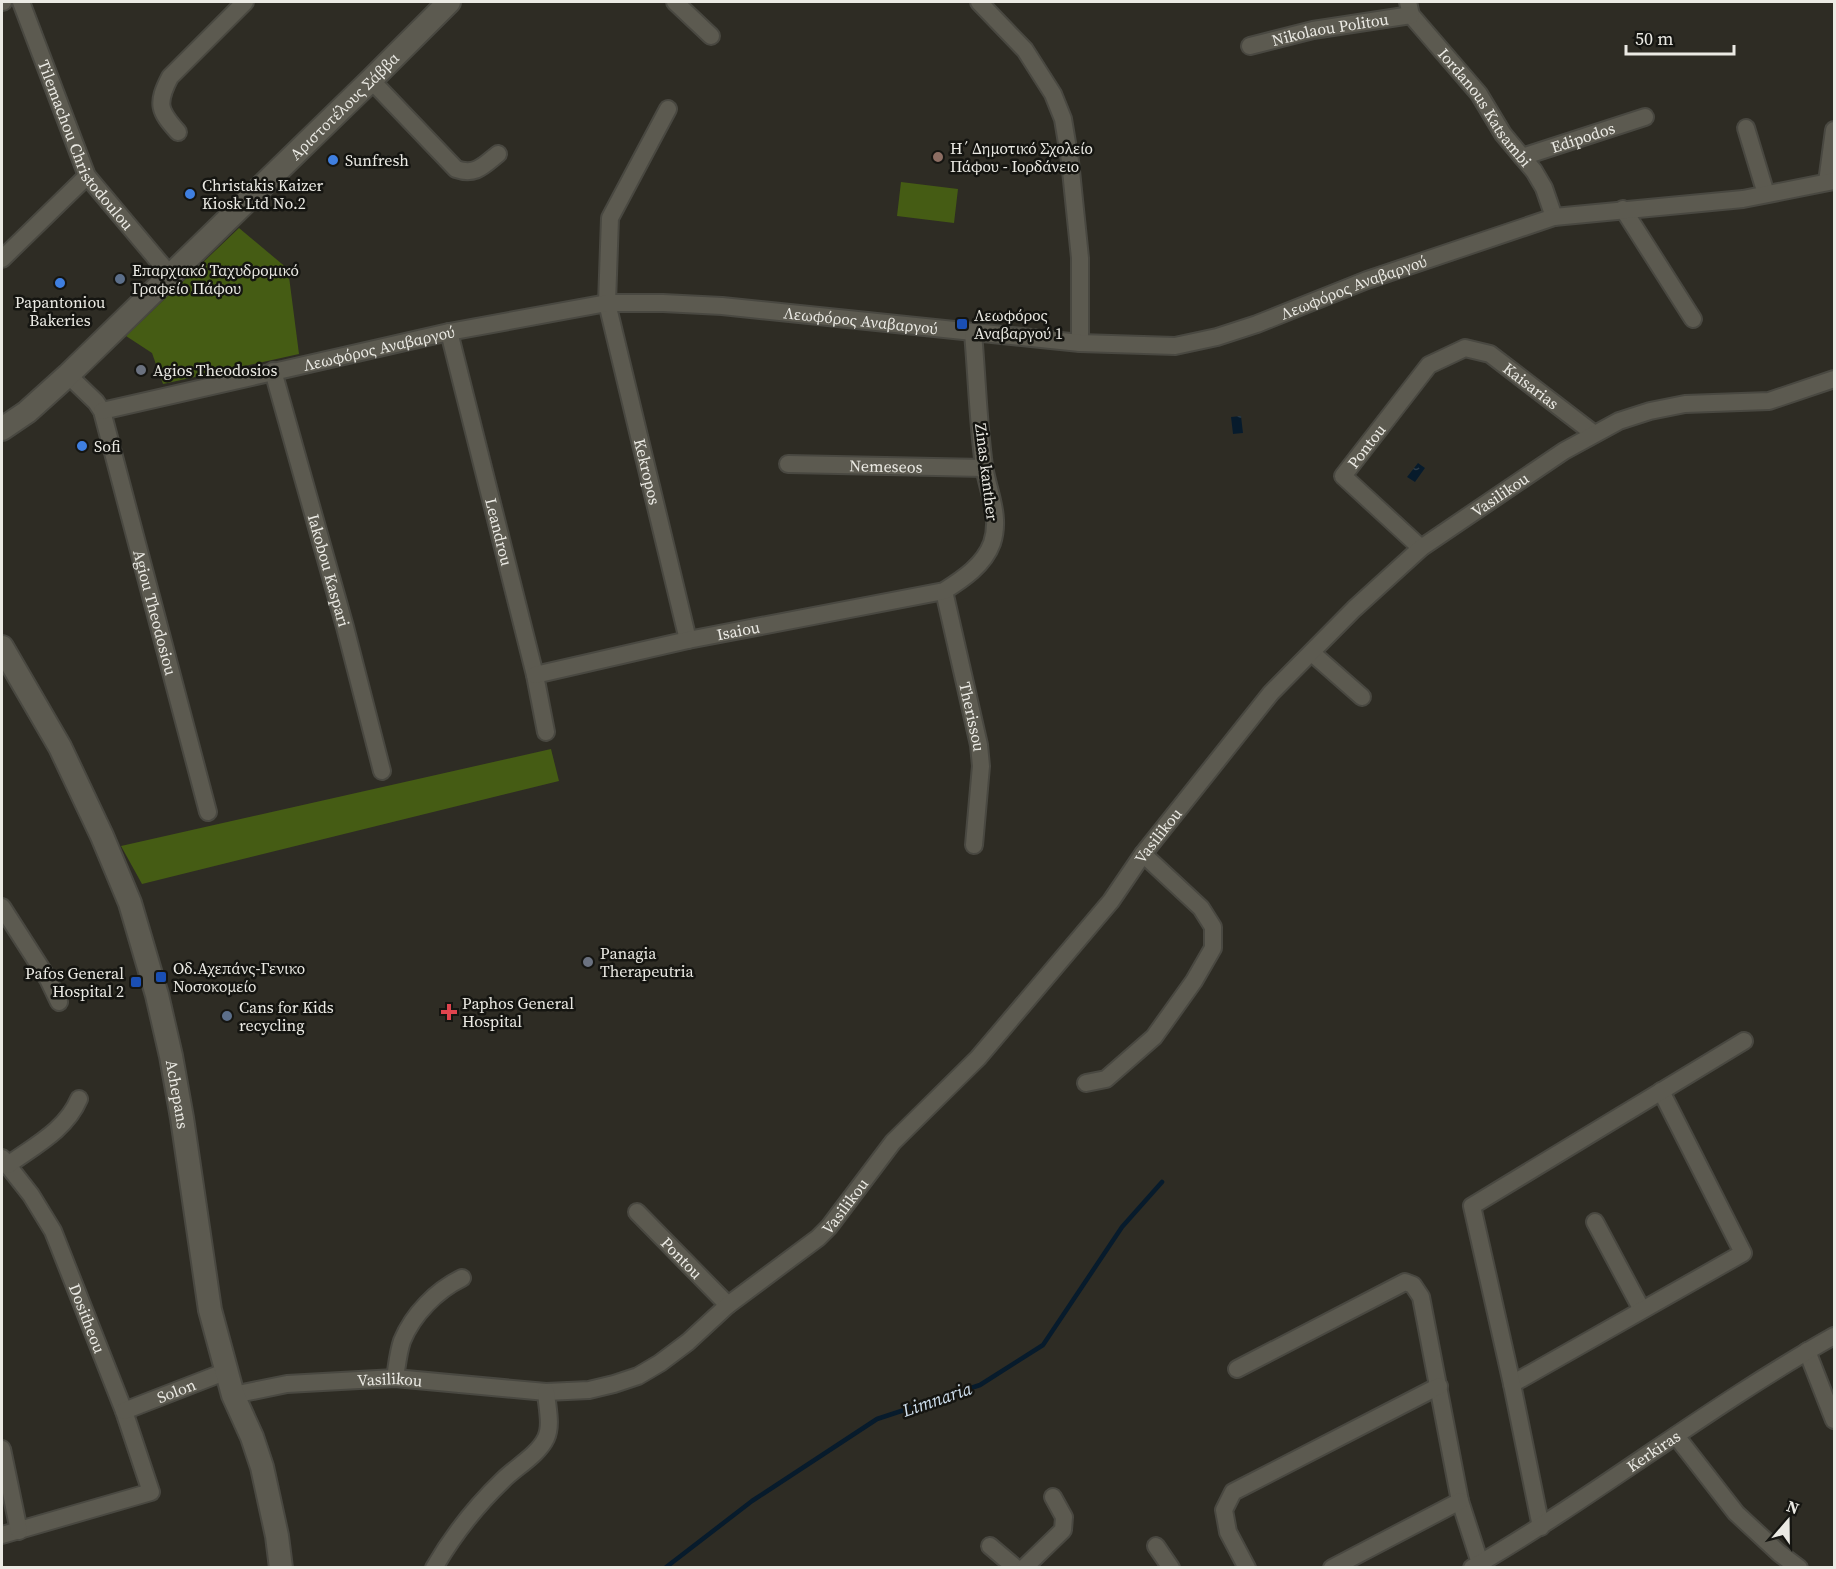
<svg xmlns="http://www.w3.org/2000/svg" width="1836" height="1569" font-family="'Source Serif 4',serif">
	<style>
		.park { fill: #455c14 }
		.water { fill: url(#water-ripples) }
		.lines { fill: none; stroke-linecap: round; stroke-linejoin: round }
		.stream { stroke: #071b2c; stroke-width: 4.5 }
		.street-casing { stroke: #494841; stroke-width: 20 }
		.secondary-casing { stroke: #494841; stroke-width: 26 }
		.street { stroke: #5c5a50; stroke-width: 16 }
		.secondary { stroke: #5c5a50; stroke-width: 22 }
		.education-dot { fill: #8d6e63; stroke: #151511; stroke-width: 2 }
		.shop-dot { fill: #3f7fe0; stroke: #151511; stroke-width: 2 }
		.service-dot { fill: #5c6f8a; stroke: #151511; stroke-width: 2 }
		.transit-dot { fill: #1a4fb4; stroke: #151511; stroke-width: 2 }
		.worship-dot { fill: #6b7280; stroke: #151511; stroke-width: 2 }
		.health-dot { fill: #e0444e; stroke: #151511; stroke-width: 2 }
		.labels { text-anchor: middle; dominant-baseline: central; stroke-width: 5; stroke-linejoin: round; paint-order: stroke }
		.street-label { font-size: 16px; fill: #ebeae4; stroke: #151511 }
		.poi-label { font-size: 16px; fill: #ebeae4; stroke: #151511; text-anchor: start }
		.water-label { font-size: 18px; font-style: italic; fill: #d0e0ef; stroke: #151511 }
	</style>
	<defs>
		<pattern id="water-ripples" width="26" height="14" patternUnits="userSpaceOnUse" patternTransform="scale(1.5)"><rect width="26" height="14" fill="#071b2c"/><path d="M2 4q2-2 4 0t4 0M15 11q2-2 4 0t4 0" fill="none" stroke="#2b3c4a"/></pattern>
	</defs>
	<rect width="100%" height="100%" fill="#2e2c24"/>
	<!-- park -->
	<path class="park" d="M901,182l57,7 -4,34 -57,-7z
		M239,228l49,41 11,85 -136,30 -11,-31 -26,-17z
		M551,749l8,32 -417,103 -21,-38z"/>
	<!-- water -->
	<path class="water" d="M1241,416l2,17 -10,1 -2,-17z
		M1418,463l7,5 -10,14 -8,-5z"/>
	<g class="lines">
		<!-- stream -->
		<path class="stream" d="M665,1568l87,-67 125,-82 103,-34 63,-40 79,-118 40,-45"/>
		<!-- street casing -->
		<g class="street-casing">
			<g id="street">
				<path d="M2,2h1"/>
				<path id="s1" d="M21,2l66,174 84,100"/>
				<path d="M675,2l36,34"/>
				<path d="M979,2l46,48 28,44 10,25 7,42 10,97v85"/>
				<path id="s2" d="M1408,2l3,13 68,79 24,40 31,37 10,17 10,29"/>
				<path id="s3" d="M1250,46l63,-16 98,-15"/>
				<path d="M371,80l85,89c20,7 28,-4 42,-15"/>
				<path id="s4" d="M668,109l-58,109 -3,85 81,337"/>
				<path d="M1746,128l20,66"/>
				<path d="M178,132c-19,-21 -22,-28 -8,-55l75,-75"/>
				<path id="s5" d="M1522,157l123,-40"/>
				<path d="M1827,182l7,-52"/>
				<path d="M1623,209l70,110"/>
				<path d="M2,259l85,-83"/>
				<path id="s6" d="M449,332l86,343 11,57"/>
				<path id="s7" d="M273,371l72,256 37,144"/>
				<path id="s8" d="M68,375l28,27 6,9 106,401"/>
				<path id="s9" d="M102,411l347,-79 158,-29h56l59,3 358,37 95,3 42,-9 40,-13 110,-44 187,-63 189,-18 91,-18"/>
				<path id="s10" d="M788,464l196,4"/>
				<path id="s11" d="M1421,548l-78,-72 86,-111 36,-17 25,6 103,79"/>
				<path id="s12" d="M944,591l35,154 2,21 -7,79"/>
				<path d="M1312,653l50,44"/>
				<path id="s13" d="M535,675l153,-35 256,-49c19,-12 40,-26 48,-48 9,-27 -4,-51 -8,-77 -6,-44 -7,-89 -11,-133"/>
				<path d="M2,907l46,72 11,23"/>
				<path d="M1086,1083l20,-4 48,-42 40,-56 19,-33v-21l-12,-19 -58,-54"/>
				<path id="s14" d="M2,1158l29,37 22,36 71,180 27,81 -149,43"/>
				<path d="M8,1165c26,-19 58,-35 71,-66"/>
				<path id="s15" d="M637,1212l91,93"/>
				<path d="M1595,1222l47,88"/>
				<path d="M1807,1351l27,69"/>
				<path d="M1237,1369l168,-87 8,3 8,12 39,204 20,62"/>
				<path d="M395,1378c2,-12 3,-25 7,-37 11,-27 35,-51 60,-63"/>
				<path d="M1512,1384l231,-131 -82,-162"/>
				<path id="s16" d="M233,1395l54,-11 108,-6 151,14 43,-2 25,-6 24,-8 22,-13 28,-21 40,-37 90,-67 11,-11 64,-85 85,-84 133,-157 32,-47 128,-161 83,-84 67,-61 143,-97 55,-30 31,-10 35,-7 84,-3 65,-22"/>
				<path id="s17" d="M124,1411l103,-40"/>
				<path d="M1676,1436l60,77 43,40 20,15"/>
				<path d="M2,1449l17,82"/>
				<path d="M1541,1527l-29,-143 -40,-178 272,-165"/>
				<path d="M990,1546l26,22"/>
				<path d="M1156,1546l15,22"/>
				<path d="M434,1568c19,-33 42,-62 69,-88 13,-13 35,-25 43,-42 6,-13 1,-31 0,-46"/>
				<path d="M1024,1568l39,-38 1,-13 -11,-20"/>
				<path d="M1247,1568l-19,-36 -4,-22 9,-18 206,-106"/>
				<path d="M1332,1568l128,-67"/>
				<path id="s18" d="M1472,1568c124,-72 237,-162 362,-232"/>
			</g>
		</g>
		<!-- secondary casing -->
		<g class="secondary-casing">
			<g id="secondary">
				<path id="s19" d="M2,429l25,-17 41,-37 303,-295 78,-78"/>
				<path id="s20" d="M2,647l58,100 42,89 28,67 27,92 14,61 11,62 28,192 23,85 19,42 10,30 15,69 4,32"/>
			</g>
		</g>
		<!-- street -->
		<use href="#street" class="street"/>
		<!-- secondary -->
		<use href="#secondary" class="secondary"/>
	</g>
	<!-- markers -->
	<circle class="education-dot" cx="938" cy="157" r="6"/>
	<g class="shop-dot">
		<circle cx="333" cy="160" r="6"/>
		<circle cx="190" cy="194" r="6"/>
		<circle cx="60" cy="283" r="6"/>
		<circle cx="82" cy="446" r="6"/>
	</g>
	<g class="service-dot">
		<circle cx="120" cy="279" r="6"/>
		<circle cx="227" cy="1016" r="6"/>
	</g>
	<g class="transit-dot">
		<rect x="956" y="318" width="12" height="12" rx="3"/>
		<rect x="155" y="971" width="12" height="12" rx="3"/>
		<rect x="130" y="976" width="12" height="12" rx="3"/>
	</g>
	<g class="worship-dot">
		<circle cx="141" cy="370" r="6"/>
		<circle cx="588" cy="962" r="6"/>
	</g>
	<path class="health-dot" d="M446 1003h6v6h6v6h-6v6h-6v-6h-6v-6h6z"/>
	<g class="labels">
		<!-- street labels -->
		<g class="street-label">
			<text stroke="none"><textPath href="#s3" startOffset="82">Nikolaou Politou</textPath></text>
			<text stroke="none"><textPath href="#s19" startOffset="471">Αριστοτέλους Σάββα</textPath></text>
			<text stroke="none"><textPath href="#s2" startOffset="132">Iordanous Katsambi</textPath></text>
			<text stroke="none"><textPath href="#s5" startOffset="64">Edipodos</textPath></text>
			<text stroke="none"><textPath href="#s1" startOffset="158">Tilemachou Christodoulou</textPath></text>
			<text stroke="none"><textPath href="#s9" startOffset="1275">Λεωφόρος Αναβαργού</textPath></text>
			<text stroke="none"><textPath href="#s9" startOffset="771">Λεωφόρος Αναβαργού</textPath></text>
			<text stroke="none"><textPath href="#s9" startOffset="284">Λεωφόρος Αναβαργού</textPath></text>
			<text stroke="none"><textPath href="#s11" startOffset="364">Kaisarias</textPath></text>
			<text stroke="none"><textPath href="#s11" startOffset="144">Pontou</textPath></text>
			<text stroke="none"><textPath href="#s10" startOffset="98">Nemeseos</textPath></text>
			<text stroke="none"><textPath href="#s4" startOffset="382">Kekropos</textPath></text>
			<text transform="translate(987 472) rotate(83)">Zinas kanther</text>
			<text stroke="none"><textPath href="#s16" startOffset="1650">Vasilikou</textPath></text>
			<text stroke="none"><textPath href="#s6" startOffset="206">Leandrou</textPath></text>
			<text stroke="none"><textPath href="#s7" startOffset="207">Iakobou Kaspari</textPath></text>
			<text stroke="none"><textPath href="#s8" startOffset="258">Agiou Theodosiou</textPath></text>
			<text stroke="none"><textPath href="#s13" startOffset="208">Isaiou</textPath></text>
			<text stroke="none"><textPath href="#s12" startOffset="129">Therissou</textPath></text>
			<text stroke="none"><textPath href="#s16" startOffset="1164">Vasilikou</textPath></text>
			<text stroke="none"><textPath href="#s20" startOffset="484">Achepans</textPath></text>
			<text stroke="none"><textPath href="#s16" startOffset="678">Vasilikou</textPath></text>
			<text stroke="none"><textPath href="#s15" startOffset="64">Pontou</textPath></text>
			<text stroke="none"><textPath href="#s14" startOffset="183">Dositheou</textPath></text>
			<text stroke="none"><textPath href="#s16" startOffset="158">Vasilikou</textPath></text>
			<text stroke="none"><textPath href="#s17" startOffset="56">Solon</textPath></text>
			<text stroke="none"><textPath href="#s18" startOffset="216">Kerkiras</textPath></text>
		</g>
		<!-- poi labels -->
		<g class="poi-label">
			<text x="950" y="148">Η΄ Δημοτικό Σχολείο<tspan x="950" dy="18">Πάφου - Ιορδάνειο</tspan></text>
			<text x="345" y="160">Sunfresh</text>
			<text x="202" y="185">Christakis Kaizer<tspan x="202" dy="18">Kiosk Ltd No.2</tspan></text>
			<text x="132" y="270">Επαρχιακό Ταχυδρομικό<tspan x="132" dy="18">Γραφείο Πάφου</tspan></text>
			<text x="60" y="302" text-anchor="middle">Papantoniou<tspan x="60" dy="18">Bakeries</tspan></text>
			<text x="974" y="315">Λεωφόρος<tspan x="974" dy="18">Αναβαργού 1</tspan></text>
			<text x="153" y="370">Agios Theodosios</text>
			<text x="94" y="446">Sofi</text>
			<text x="600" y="953">Panagia<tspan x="600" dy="18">Therapeutria</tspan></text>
			<text x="173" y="968">Οδ.Αχεπάνς-Γενικο<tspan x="173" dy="18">Νοσοκομείο</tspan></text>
			<text x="124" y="973" text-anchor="end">Pafos General<tspan x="124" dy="18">Hospital 2</tspan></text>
			<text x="462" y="1003">Paphos General<tspan x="462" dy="18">Hospital</tspan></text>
			<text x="239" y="1007">Cans for Kids<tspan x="239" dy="18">recycling</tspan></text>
		</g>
		<!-- water labels -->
		<g class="water-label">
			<text transform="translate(937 1399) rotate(-19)">Limnaria</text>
		</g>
	</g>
	<!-- border -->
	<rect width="1836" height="1569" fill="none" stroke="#ebeae4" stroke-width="6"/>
	<!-- north arrow -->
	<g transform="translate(1788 1521) rotate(20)" stroke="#151511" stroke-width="4.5" paint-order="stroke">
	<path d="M0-4.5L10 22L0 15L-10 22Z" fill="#ebeae4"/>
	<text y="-9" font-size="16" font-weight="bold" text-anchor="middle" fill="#ebeae4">N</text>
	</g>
	<!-- scale -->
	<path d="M1626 45v9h108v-9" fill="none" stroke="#ebeae4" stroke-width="3"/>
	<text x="1635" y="45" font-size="18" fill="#ebeae4" stroke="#151511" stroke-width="4.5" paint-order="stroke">50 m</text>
</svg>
